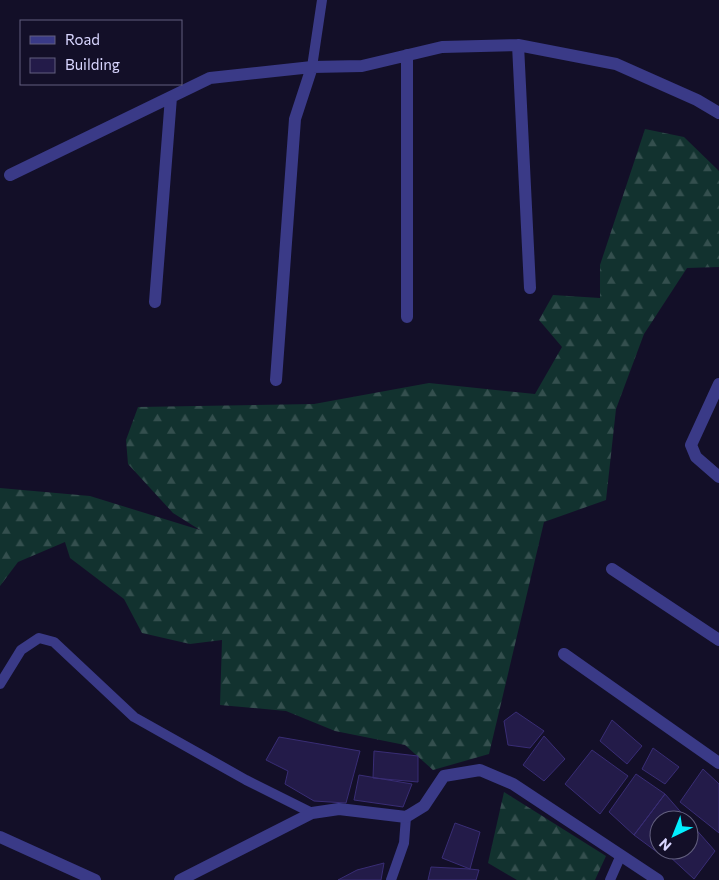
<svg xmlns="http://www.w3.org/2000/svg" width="719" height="880" font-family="Commissioner,sans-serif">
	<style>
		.forest { fill: url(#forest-firs) }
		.building { fill: #231b49; stroke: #392d75 }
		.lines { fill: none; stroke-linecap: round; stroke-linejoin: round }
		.service { stroke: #3a3a87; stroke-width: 10 }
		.minor { stroke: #3a3a87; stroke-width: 12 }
	</style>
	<defs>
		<pattern id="forest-firs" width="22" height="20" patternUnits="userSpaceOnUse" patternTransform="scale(1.25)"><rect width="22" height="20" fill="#12322f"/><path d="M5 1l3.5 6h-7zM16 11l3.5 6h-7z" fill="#344f4e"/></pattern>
	</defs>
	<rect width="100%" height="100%" fill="#130f28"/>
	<!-- forest -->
	<path class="forest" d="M645,129l39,8 35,34v96l-32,1 -43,66 -28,75 -10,91 -62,22 -55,232 -56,16 -28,-25 -70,-14 -49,-20 -66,-6 2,-65 -32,4 -48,-11 -18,-34 -54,-41 -5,-16 -47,20 -18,24v-98l90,8 110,34 -27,-17 -45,-49 -2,-24 12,-33 176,-3 115,-21 106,11 27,-47 -23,-27 14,-25 47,3v-33z
		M504,792l102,64 -11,24h-78l-29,-17z"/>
	<!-- building -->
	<path class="building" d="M516,712l28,19 -14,17 -22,-3 -4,-24z
		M612,720l30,26 -15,18 -27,-23z
		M544,736l21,23 -21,22 -21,-16z
		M279,737l81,14 -14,52 -32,-2 -29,-17 3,-13 -22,-11z
		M653,748l26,19 -14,17 -23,-15z
		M592,750l36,26 -28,38 -35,-30z
		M374,751l44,5v26l-45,-4z
		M703,769l16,15v49l-39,-31z
		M636,774l29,20 -31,41 -25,-23z
		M359,775l53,9 -9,23 -49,-7z
		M665,794l21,24 -2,2h-25v29l-2,3 -23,-17z
		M455,823l25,9 -10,37 -28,-11z
		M693,826l22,25 -21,28 -26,-24 4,-5h17v-20z
		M384,863l-3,17h-43l19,-10z
		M431,867l39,2 9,1 -3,10h-48z"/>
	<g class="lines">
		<!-- service -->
		<path class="service" d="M312,67l10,-67
			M0,684l21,-34 18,-12 15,4 80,75 112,63 66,33
			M391,880l13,-37 2,-26
			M610,880l11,-25"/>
		<!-- minor -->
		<path class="minor" d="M518,45l12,243
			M10,175l200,-97 102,-11 50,-1 80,-19 76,-2 98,19 81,36 22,13
			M155,302l16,-205
			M407,317v-262
			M276,380l19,-261 17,-52
			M719,384l-28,61 5,12 23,20
			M612,569l107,71
			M564,654l155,109
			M0,837l95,43
			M180,880l132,-67 27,-4 67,8 18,-11 20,-30 36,-6 33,14 145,96"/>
	</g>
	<!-- legend -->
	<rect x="20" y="20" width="162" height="65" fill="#130f28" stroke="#625f7e"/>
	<rect x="30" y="36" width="25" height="8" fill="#3a3a87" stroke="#625f7e"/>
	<text x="65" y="45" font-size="15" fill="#d9d6ff">Road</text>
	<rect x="30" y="58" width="25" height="15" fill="#231b49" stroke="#625f7e"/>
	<text x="65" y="70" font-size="15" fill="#d9d6ff">Building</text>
	<!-- north arrow -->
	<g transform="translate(674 835) rotate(223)"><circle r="24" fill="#130f28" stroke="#625f7e"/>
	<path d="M0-4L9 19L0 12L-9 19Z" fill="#02efff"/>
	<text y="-8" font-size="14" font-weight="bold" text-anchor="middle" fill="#d9d6ff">N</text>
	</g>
</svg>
